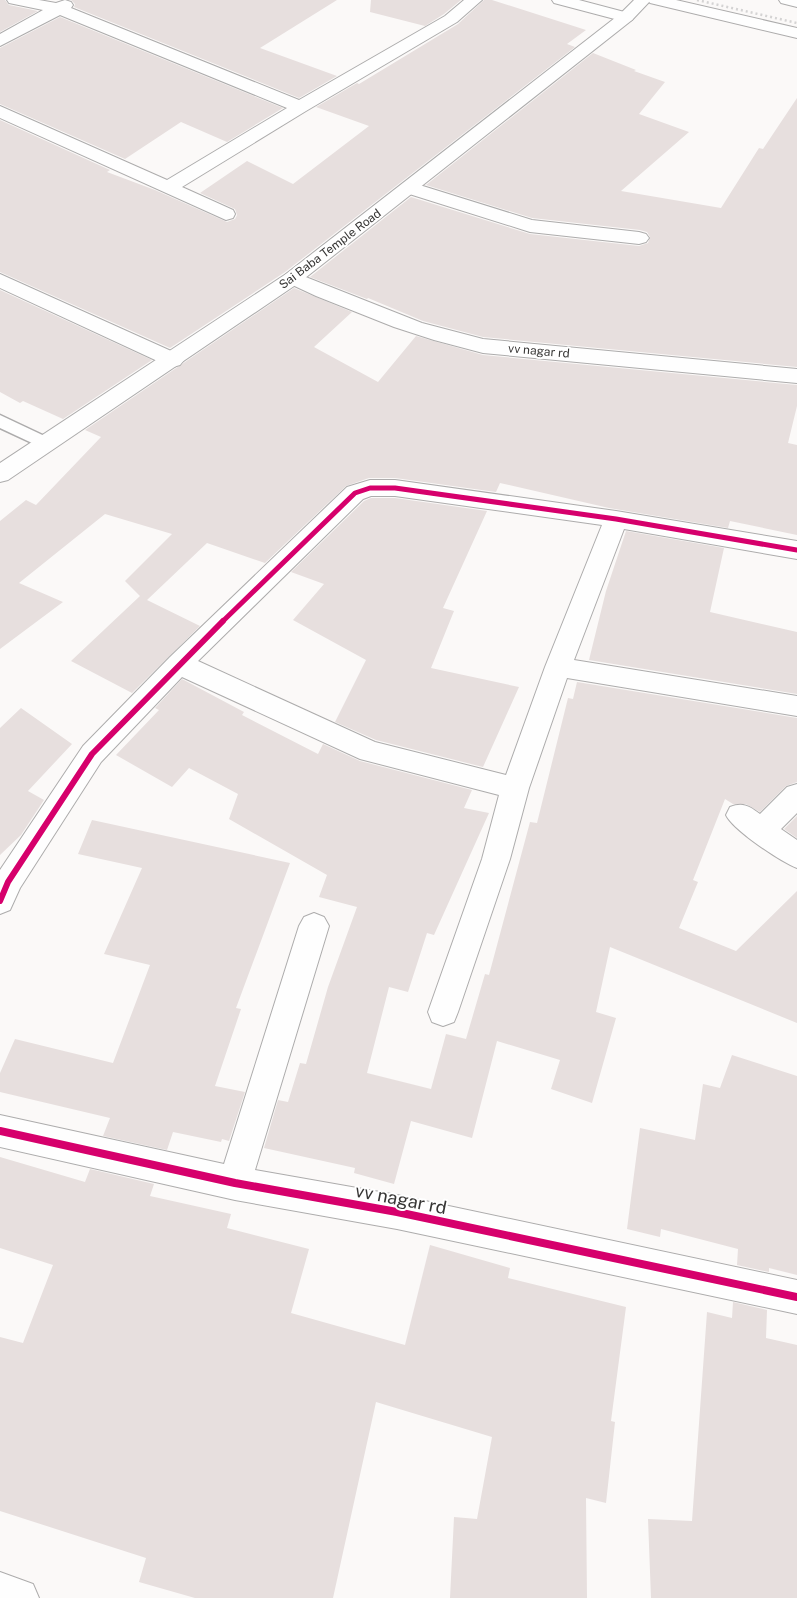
<svg xmlns="http://www.w3.org/2000/svg" width="797" height="1598" font-family="'Public Sans',sans-serif">
	<style>
		.building { fill: #e7dfde }
		.lines { fill: none; stroke-linecap: round; stroke-linejoin: round }
		.lane-casing { stroke: #adacac; stroke-width: 3 }
		.street-casing { stroke: #adacac; stroke-width: 2 }
		.secondary-casing { stroke: #adacac; stroke-width: 2 }
		.highway-casing { stroke: #adacac; stroke-width: 2 }
		.lane { fill: #fefefe; fill-rule: evenodd }
		.street { fill: #fefefe; fill-rule: evenodd }
		.secondary { fill: #fefefe; fill-rule: evenodd }
		.highway { fill: #fefefe; fill-rule: evenodd }
		.rail { stroke: #d4d3d3; stroke-width: 2.5; stroke-dasharray: 2 3; stroke-linecap: butt }
		.cycleway-far2-casing { stroke: #fff; stroke-width: 8 }
		.cycleway-far1-casing { stroke: #fff; stroke-width: 9 }
		.cycleway-casing { stroke: #fff; stroke-width: 11 }
		.cycleway-far2 { stroke: #d6006c; stroke-width: 5 }
		.cycleway-far1 { stroke: #d6006c; stroke-width: 6 }
		.cycleway { stroke: #d6006c; stroke-width: 8 }
		.labels { text-anchor: middle; dominant-baseline: central; stroke-width: 4; stroke-linejoin: round; paint-order: stroke }
		.far-street-label { font-size: 12px; fill: #373635; stroke: #fff }
		.near-street-label { font-size: 18px; fill: #373635; stroke: #fff }
	</style>
	<rect width="100%" height="100%" fill="#fbf9f8"/>
	<!-- building -->
	<path class="building" d="M0,0h5l4,5 29,6 -38,21z
		M71,0h266l-77,48 77,28 -38,22 -225,-91 1,-3z
		M371,0h90l-17,14 -19,12 -55,-14z
		M484,0h8l94,30 -19,14 8,3 -290,225 -115,76 -170,-76v-152l110,50 -3,2 48,18 72,32 8,-3 2,-4 -2,-6 -35,-16 47,-32 46,23 76,-58 -53,-19 41,-24 2,1 99,-60z
		M60,17l223,91 -56,34 -46,-20 -56,37 -125,-55v-56z
		M593,53l43,17 -2,1 31,11 -26,32 50,18 -68,59 100,17 38,-60 4,1 34,-51v269l-314,-30 -60,-16 -55,-23 -1,1 -57,-22 101,-80 119,37 109,12 9,-3 2,-6 -3,-5 -7,-2 -108,-12 -106,-33z
		M294,288l58,24 -38,35 64,35 38,-46 67,19 314,30v21l-9,37 9,2v90l-67,-14 -2,7 -119,-20 -109,-25 -4,9 -101,-14h-26l-23,8 -81,77 -58,-20 -60,57 53,26 -68,67 -61,-32 69,-65 -15,-15 47,-47 -67,-20 -86,69 44,19 -63,47v-128l26,-21 10,5 65,-68 -16,-7z
		M0,290l152,70 -89,59 -40,-18 -3,2 -20,-11z
		M371,498h24l92,13 -44,97 11,3 -23,57 88,19 -36,80 -107,-27 -41,-18 31,-62 -73,-40 31,-36 -33,-12 73,-71z
		M626,531l98,17 -14,64 87,20v62l-208,-34 17,-69z
		M182,679l62,33 -2,3 76,39 5,-10 37,17 112,29 -8,18 25,5 -55,122 -7,-2 -19,59 -19,-5 -22,86 64,16 15,-55 20,5 19,-65 4,1 41,-153 7,1 31,-125 5,1 4,-17 220,36v64l-11,4 -26,26 -14,-8h-13l-8,-5 -32,81 5,2 -19,46 57,23 61,-60v132l-187,-76 -14,65 20,6 -24,85 -41,-14 9,-29 -63,-19 -25,97 -61,-17 -17,63 -40,-11 1,-5 -91,-20 14,-48 10,2 12,-39 6,1 22,-77 29,-80 -38,-10 8,-22 -98,-56 9,-25 -49,-26 -17,19 -56,-32 43,-45 -4,-2z
		M21,708l51,36 -44,47 16,9 -23,35 -21,20v-127z
		M797,816v22l-13,-9z
		M92,820l198,43 -54,145 5,1 -26,77 30,6 -16,49 -7,-2 -1,3 -48,-10 -6,18 -64,-14 7,-18 -110,-26v-19l15,-34 98,24 37,-98 -46,-11 38,-86 -64,-14z
		M732,1055l65,21v199l-28,-7v4l-32,-7 1,-16 -77,-20 -1,8 -33,-8 13,-101 55,12 8,-56 17,4z
		M0,1157l85,25 5,-13 64,15 -4,12 81,18 -4,14 82,21 -18,64 114,32 25,-100 80,23 -2,10 118,29 -15,114 4,1 -9,81 -20,-5 1,100h-137l4,-81 23,2 15,-82 -116,-35 -43,196h-138l-56,-16 7,-24 -146,-47v-174l23,6 30,-78 -53,-17z
		M733,1302l34,8 -1,28 31,7v253h-146l-3,-79 44,2 15,-209 25,6z"/>
	<g class="lines">
		<!-- lane casing -->
		<g class="lane-casing">
			<path id="lane" d="M0,415l53,25 3,4 -3,4 -6,2 -47,-22z"/>
		</g>
		<!-- street casing -->
		<g class="street-casing">
			<path id="street" d="M7,0h32l17,3 9,-3 6,2 2,3 -2,3 228,92 146,-84 19,-16h18l-25,22 -151,89 -124,76 51,23 2,4 -2,4 -7,2 -226,-102v-12l167,74 120,-72 -227,-93 -60,31v-12l43,-24 -34,-7z
				M552,0h27l53,14 2,3 -2,3 -6,2 -72,-19z
				M410,182l122,38 107,12 7,2 3,4 -3,4 -7,2 -109,-12 -127,-40 -2,-4 2,-4z
				M293,272l129,51 61,16 314,30v14l-314,-30 -49,-13 -40,-13 -78,-31 -30,-14 -3,-4 3,-4z
				M0,274l180,81 4,5 -4,5 -7,2 -7,-2 -166,-77z
				M370,480h25l221,31 181,30v18l-173,-30 -50,131 223,36v20l-230,-38 -38,110 -19,71 -52,153 -4,10 -11,4 -11,-4 -4,-10 54,-153 17,-64 -139,-36 -178,-82 -81,85 -81,126 -10,22 -10,4v-44l83,-124 87,-89 177,-170zM371,496h24l207,29 -57,142 -39,108 -131,-33 -177,-81 165,-162z
				M797,784v29l-16,16 16,11v28c-16,-6 -64,-38 -71,-53l4,-8c13,-5 19,-1 30,7l27,-27z
				M314,913l10,4 5,9 -74,244 142,25 400,85v34l-400,-85 -162,-29 -235,-53v-32l224,49 75,-238 5,-9z
				M0,1572l33,12 6,14h-39z"/>
		</g>
		<!-- secondary casing -->
		<g class="secondary-casing">
			<path id="secondary" d="M634,0h17l-19,20 -332,262 -292,198 -8,2v-19l286,-189 334,-260z"/>
		</g>
		<!-- highway casing -->
		<g class="highway-casing">
			<path id="highway" d="M648,0h28l121,28v10l-147,-35z
				M779,0h18v7l-16,-4z"/>
		</g>
		<!-- lane -->
		<use href="#lane" class="lane"/>
		<!-- street -->
		<use href="#street" class="street"/>
		<!-- secondary -->
		<use href="#secondary" class="secondary"/>
		<!-- highway -->
		<use href="#highway" class="highway"/>
		<!-- rail -->
		<path class="rail" d="M697,0l100,23"/>
		<!-- cycleway-far2 casing -->
		<g class="cycleway-far2-casing">
			<path id="cycleway-far2" d="M222,622l133,-129 15,-5h25l221,31 181,31"/>
		</g>
		<!-- cycleway-far1 casing -->
		<g class="cycleway-far1-casing">
			<path id="cycleway-far1" d="M0,901l8,-19 84,-128 131,-133"/>
		</g>
		<!-- cycleway casing -->
		<g class="cycleway-casing">
			<path id="cycleway" d="M0,1131l235,52 162,29 400,85"/>
		</g>
		<!-- cycleway-far2 -->
		<use href="#cycleway-far2" class="cycleway-far2"/>
		<!-- cycleway-far1 -->
		<use href="#cycleway-far1" class="cycleway-far1"/>
		<!-- cycleway -->
		<use href="#cycleway" class="cycleway"/>
	</g>
	<g class="labels">
		<!-- far-street labels -->
		<g class="far-street-label">
			<text transform="translate(330 249) rotate(-37)">Sai Baba Temple Road</text>
			<text transform="translate(539 351) rotate(5)">vv nagar rd</text>
		</g>
		<!-- near-street labels -->
		<g class="near-street-label">
			<text transform="translate(401 1199) rotate(11)">vv nagar rd</text>
		</g>
	</g>
</svg>
